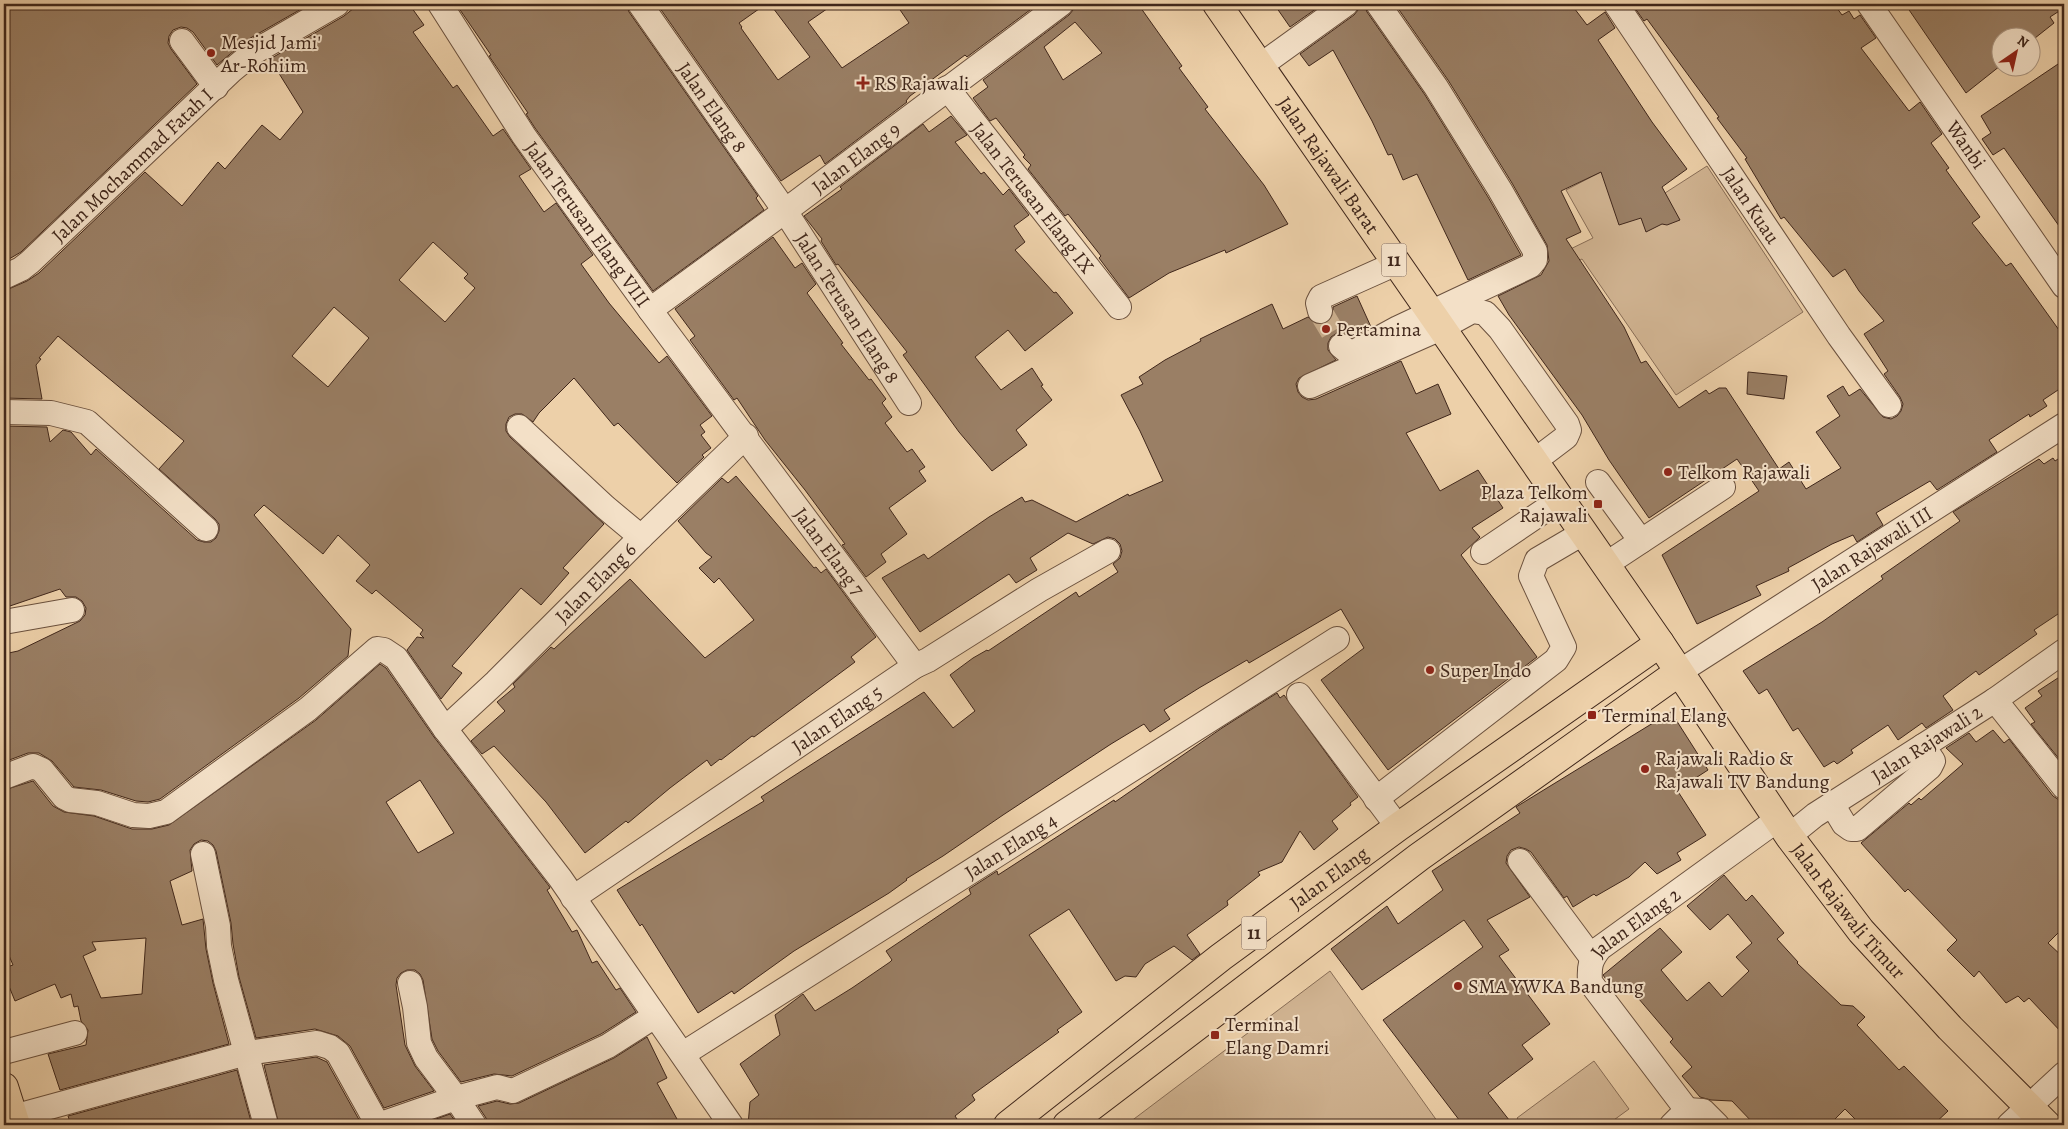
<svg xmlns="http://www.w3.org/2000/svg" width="2068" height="1129" font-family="Alegreya,serif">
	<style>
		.green { fill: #d0b391; stroke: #886d56 }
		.building { fill: #9a7f65; stroke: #40271b; fill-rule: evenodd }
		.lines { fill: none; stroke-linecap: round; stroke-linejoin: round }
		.minor-tunnel { stroke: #caae8d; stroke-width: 24; stroke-dasharray: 24 12; stroke-linecap: butt }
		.minor-casing { stroke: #6b513e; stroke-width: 26 }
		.major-casing { stroke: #40271b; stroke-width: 30 }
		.highway-casing { stroke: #40271b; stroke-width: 30 }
		.minor { stroke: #f3e0c7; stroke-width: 24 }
		.major { stroke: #edd0a9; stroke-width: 28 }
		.highway { stroke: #edd0a9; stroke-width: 28 }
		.poi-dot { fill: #8f2418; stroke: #f3e0c7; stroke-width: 2 }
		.labels { text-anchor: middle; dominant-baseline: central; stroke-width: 4; stroke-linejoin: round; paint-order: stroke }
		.shield { fill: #f3e0c7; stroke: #765e4f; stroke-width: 1 }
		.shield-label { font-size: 19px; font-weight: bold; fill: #40271b }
		.poi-label { font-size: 20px; fill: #40271b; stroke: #f3e0c7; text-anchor: start }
		.street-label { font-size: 20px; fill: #40271b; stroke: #f3e0c7 }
	</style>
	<rect width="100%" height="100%" fill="#edd0a9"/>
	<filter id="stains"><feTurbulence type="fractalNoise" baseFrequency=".004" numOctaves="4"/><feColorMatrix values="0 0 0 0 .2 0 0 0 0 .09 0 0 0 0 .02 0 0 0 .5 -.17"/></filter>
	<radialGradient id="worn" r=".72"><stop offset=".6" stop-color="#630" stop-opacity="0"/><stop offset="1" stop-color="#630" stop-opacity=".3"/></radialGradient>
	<!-- green -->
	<path class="green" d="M1624,160l27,42 56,-36 96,146 -127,83 -94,-136 -25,11 -7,-11 43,-21 -27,-48z
		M1330,971l110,154h-314z
		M1594,1061l35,48 -22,16h-85l-5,-7z"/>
	<!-- building -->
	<path class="building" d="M4,4h306l-63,36 -30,25 -24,-33 -6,-4 -6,-1 -8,3 -4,6 -1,7 3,6 26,35 -176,168 -17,10z
		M359,4h50l15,21 -11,7 40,56 4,-3 36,51 10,-7 28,40 -12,7 25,36 12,-9 37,52 -12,9 28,39 50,60 8,-7 45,60 -12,9 5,7 -4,3 10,13 -9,7 2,2 -27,26 -59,-60 -4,3 -40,-48 -35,35 -6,9 -11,-8h-7l-6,3 -3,7v7l4,6 94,87 -41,44 6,5 -28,32 -20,-17 -69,78 10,7 -21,26 -34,-49 10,-13 7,1 -4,-4 3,-4 -47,-40 -4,4 -16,-13 14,-16 -32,-30 -15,19 -59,-49 -10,10 97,114 -3,27 -49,42 -139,101 -12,3 -12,-1 -35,-11 -27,-3 -22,-26 -13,-8h-11l-24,9v-108l14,-3 62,-30 5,-6 1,-7 -4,-7 -6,-4h-10l-6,-8 -56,19v-182l43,1 3,15 13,-12 8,2 20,23 5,-6 101,91 7,2h7l5,-4 3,-7v-7l-4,-5 -56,-50 25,-28 -126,-105 -19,22 2,1 -5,6 6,34 -38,-1v-107l23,-10 12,-8 106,-101 37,34 36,-44 7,7 37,-44 18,15 23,-28 -33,-53 74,-43zM433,242l35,32 -4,4 11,10 -30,34 -46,-42zM334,307l35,31 -41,49 -36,-31z
		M456,4h170l3,8 129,184 -2,2 8,12 -111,81 -118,-163 -9,-14 2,-1 -39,-57 2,-1z
		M657,4h109l-27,19 3,4 -1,1 37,52 32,-23 -40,-53h64l-26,18 34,46 67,-45 -13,-19h142l-71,53 -2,-2 -55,41 -4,5 1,1 -82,62 -5,-9 -39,26z
		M1075,4h63l44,62 -3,2 29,39 -3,2 59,76 24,39 -62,29 -1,-3 -56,23 -40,25 -30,-40 2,-2 -33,-42 -3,2 -37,-47 3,-4 -8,-8 2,-2 -29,-37 -6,3 -17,-23 15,-11 -5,-7 86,-65 4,-5zM1075,22l27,31 -39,27 -19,-33z
		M1274,4h49l-33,23z
		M1360,4h4l3,8 58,83 63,102 33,58 -53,25 -51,-106 -14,6 -11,-26 -4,1 -16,-34 -39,-71 -24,16 -9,-12 54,-39 4,-5z
		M1395,4h176l16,21 18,-13 10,16 -17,12 54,82 35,47 -25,18 18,33 -13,5 -5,-1 -16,8 -5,-14 -22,7 -18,-53 -40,19 20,41 -15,7 58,88 17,36 5,-2 33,47 27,-18 3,4 10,-6h7l53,81 10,-7 17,27 35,-21 -25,-36 24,-16 -13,-20 16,-10 6,10 11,-7 23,28 8,2 6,-3 4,-5 2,-7 -3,-7 -16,-23 4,-3 -24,-37 20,-13 -25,-30 -14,-22 -12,8 -49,-60 -3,2 -36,-60 2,-1 -30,-40 2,-1 -72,-98 -3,2 -12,-17h202l8,11 7,-4 5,8 6,-4 16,23 -15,10 48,63 11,-9 22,32 -11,9 18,25 -3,2 34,47 -8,6 34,43 5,-3 53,74v49l-21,14 4,6 -17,11 -1,-3 -40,26 8,12 -60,38 -7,-9 -54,32 7,12 -26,17 -4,-7 -21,9 -44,24 1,3 -33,15 5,9 -64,29 -35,-69 97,-64 -22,-32 -88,59 -40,-58 -27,-45 -73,-100 -11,-19 43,-21 8,-14 -2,-16 -35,-62 -64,-103z
		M1905,4h159v4l-14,9 4,6 -24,19v-4h-30v28l-34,27z
		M2064,60v173l-60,-85 -11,7 -11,-16 9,-6 -10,-17z
		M951,116l16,19 -12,7 26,32 3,-2 19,23 6,-6 20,26 -15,11 11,16 -10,8 39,43 2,-1 17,21 -48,38 -17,-21 -33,27 26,33 31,-22 11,17 -2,1 11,14 -36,30 11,15 -35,26 -33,-39 -56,-77 4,-3 -69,-88 -2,1 -15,-24 1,-2 -18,-23 38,-27 -2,-2 83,-63 6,8z
		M773,237l22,31 7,-5 14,21 -9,9 36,50 -2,1 28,36 2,-1 15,20 -4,4 10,14 -7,6 22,29 5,-3 13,18 -6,4 7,10 -37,27 18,26 -26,20 5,8 -20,15 -24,-32 3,-1 -40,-54 -40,-50 -28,-42 -3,2 -44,-60 5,-4 -20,-27z
		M1357,296l14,31 -19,10 -9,-5 -6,1 -6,4 -3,6v7l8,10 -37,18 -3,6 2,8 4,5 6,3 8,-1 85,-38 15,33 22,-10 13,30 -45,19 34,58 38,-21 25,38 -31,20 8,9 -19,18 76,102 -149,113 -67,-90 43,-32 -23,-39 -92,54 -2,-3 -48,28 -35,22 6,9 -20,13 -6,-8 -33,20 -108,71 -60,41 -37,23 1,1 -18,13 -95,58 -60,43 -2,-3 -34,22 -56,-89 -2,2 -23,-36 147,-89 -3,-4 163,-105 29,36 22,-17 -25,-36 23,-17 14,-8 1,1 88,-59 3,5 39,-25 -5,-8 7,-6 2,-7 -2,-7 -5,-5 -7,-2 -15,7 -25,-11 -38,25 7,12 -21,13 -7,-9 -89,58 -38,-54 42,-24 4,5 61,-42 33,-20 3,5 7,-2 44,22 52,-28 1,2 34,-15 -23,-50 -19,-36 22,-11 -4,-7 26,-17 36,-19 -1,-2 72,-35 11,25 25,-12 8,7h8l6,-4 3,-5v-8z
		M1748,372l39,4 -3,23 -37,-5z
		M2064,455v155l-30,20 3,4 -58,41 -3,-4 -33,25 10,14 -27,18 -4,-5 -24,17 -10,-15 -37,25 2,3 -16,11 -3,-3 -10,6 -26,-39 -5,3 -26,-42 -8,5 -16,-23 79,-49 61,-43 -2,-3 79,-55 -7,-9 86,-53 5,5 9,-6 2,3z
		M736,476l78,92 2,-1 5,6 5,-4 50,68 -25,20 4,5 -101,75 -2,-1 -31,24 -1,-1 -9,7 -4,-6 -37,28 -42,35 -2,-2 -41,32 -39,-51 -52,-56 -12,8 -11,-13 34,-30 -8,-9 18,-15 -2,-3 38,-37 3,2 76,-70 75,79 49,-38 -35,-42 -5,5 -15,-15 13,-11 -6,-4 -28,-32 44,-43 6,5z
		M380,664l6,4 48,69 115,149 1,2 -3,2 25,42 5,-2 15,33 5,-2 19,29 4,-2 16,24 -35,22 -89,42 -18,-2 -33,8 -23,-31 -6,-12 -9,-59 -3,-6 -5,-4h-8l-6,3 -4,5 -1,7 9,60 10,21 19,25 -50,17 -34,-62 -12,-10 -23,-7 -59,9 -17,-61 -6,-33 -2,-21 -15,-72 -3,-6 -5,-4 -7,-1 -7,4 -4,6 2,21 -22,10 12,44 21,-6 3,30 7,34 16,61 -169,46 -12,-36 38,-9 2,-15 -7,-9 -3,-15 -4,1 -3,-13 -10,4 -6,-14 -40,17 -11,-27v-6l9,-3 -9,-21v-154l29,-9 20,25 11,6 30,4 38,13h20l17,-4 147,-105zM420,780l34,53 -36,20 -32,-51zM146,938l-4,56 -41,4 -18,-42 13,-6 -4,-8z
		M2064,674v91l-33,-41 4,-2 -10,-14 17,-12 -4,-5z
		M1277,693l3,5 4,-3 74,102 -8,6 1,2 -19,16 6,8 -24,21 -14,-19 -18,31 -24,10 2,3 -33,26 1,4 -41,30 13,19 -8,6 -18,-14 -29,18 -9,13 -11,-1 -9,5 -47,-72 -40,26 53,77 -25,18 2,2 -87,63 3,5 -20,16 6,9h-213l2,-23 9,-7 -19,-31 40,-29 -5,-20 28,-21 12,17 37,-23 38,-26 2,-2 -6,-9 85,-57 -2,-5 28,-18 1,4 116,-75 1,2 107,-74z
		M1671,712l37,58 -31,20 29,45 -29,18 4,7 -24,14 -12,-12 -16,15 -33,19 -2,-2 -21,13 -6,-11 -3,2 -33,-46 -5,-3 -7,-2 -8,3 -4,6 -1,7 24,34 -43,23 22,30 -10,6 51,68 -28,21 11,14 -45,34 25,32h-50l-80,-105 100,-73 -19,-27 -102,70 -31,-41 56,-43 11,18 45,-34 -11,-19 88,-58 -4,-6z
		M1993,730l11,13 5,-4 44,57 6,4h5v127l-16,16 16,15v77l-35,-37 -5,4 -6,-6 -12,7 -27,-32 -5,6 -27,-27 10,-10 -49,-51 -3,3 -44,-49 48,-40 2,2 8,-7 2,2 42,-36 -17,-16 23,-15 7,9z
		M1724,875l22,26 6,-6 32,38 -7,6 21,23 -1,1 44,42 12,1 12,11 -8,8 42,45 5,-4 44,45 -15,14h-72l-16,-16 -16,16h-74l-23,-24 -21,-1 -11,-3 -18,-21 10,-9 -22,-25 3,-3 -46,-54 -11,9 -13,-19 57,-47 22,24 -21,18 26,31 22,-19 13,15 27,-26 -13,-14 16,-14 -24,-29 -18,16 -23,-24z
		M647,1037l20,41 -10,5 20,36 -11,6h-178l-2,-7 -8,-12 19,-5 13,3 9,-1 95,-45z
		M316,1057l11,5 35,63h-83l-15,-60z
		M237,1070l15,55h-181l-3,-9z
		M450,1114l8,11h-39z"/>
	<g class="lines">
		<!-- minor-tunnel -->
		<path class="minor-tunnel" d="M1320,311l21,35"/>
		<!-- minor casing -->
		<g class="minor-casing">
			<g id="minor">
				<path id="s1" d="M440,4l84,132 126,174 265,356"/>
				<path id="s2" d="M640,4l145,207 124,192"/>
				<path id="s3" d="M1616,4l223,332 50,69"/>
				<path id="s4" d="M1869,4l195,282"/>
				<path d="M182,41l34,46"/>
				<path d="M1260,66l86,-62"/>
				<path id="s5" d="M947,88l172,219"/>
				<path id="s6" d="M4,277l17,-8 9,-7 201,-191 23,-19 83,-48"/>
				<path id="s7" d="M650,310l135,-99 276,-207"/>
				<path d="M1320,311l-2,-8 3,-6 76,-34"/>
				<path d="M1341,346l6,5 7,1 44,-24 132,-62 5,-6v-9l-35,-61 -64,-103 -58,-83"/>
				<path d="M1310,386l131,-58 31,-17 13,2 15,16 67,95 2,6 -3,7 -33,25"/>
				<path d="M4,412l47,1 36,9 119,107"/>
				<path d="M519,427l86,80 36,30"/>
				<path d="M1598,482l43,59"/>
				<path d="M1483,552l77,-52"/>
				<path d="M1605,565l118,-78"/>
				<path d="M4,622l68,-12"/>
				<path id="s8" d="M1679,672l385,-247"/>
				<path d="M1299,695l99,132"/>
				<path d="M1995,700l69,87"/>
				<path id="s9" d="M445,729l51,-47 145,-145 105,-101"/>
				<path d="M4,777l29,-11 9,4 22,27 6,3 27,3 36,12 16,1 17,-4 142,-103 69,-60 7,1 12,8 49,71 115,149 171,247"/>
				<path d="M1376,799l180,-139 8,-13 -33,-71 6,-16 46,-27"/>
				<path d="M1832,804l12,20 7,5h6l73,-62 3,-6 -10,-15"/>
				<path id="s10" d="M1789,836l26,-21 180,-115 69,-49"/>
				<path d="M203,854l15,72 1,20 7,34 40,145"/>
				<path d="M1520,861l72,97"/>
				<path id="s11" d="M573,898l342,-232 13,-6 111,-70 69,-39"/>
				<path d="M410,983l5,24 4,36 7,15 30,40 18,27"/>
				<path d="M4,1052l71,-19"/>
				<path id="s12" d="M683,1054l654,-415"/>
				<path d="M1687,1110l16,1 14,14"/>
				<path d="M13,1117l234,-64 70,-10 13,4 8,6 40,72"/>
				<path d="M378,1125l78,-27 41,-11 16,4 95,-45 47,-30"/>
				<path id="s13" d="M1672,1125l15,-15 -97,-128c-1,-15 0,-22 10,-34l177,-128"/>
				<path d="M2009,1125l55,-51"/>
			</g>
		</g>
		<!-- major casing -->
		<g class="major-casing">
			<g id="major">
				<path id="s14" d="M1008,1125l213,-168 177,-130 262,-184"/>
				<path d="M1067,1125l352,-268 260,-185"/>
			</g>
		</g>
		<!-- highway casing -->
		<g class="highway-casing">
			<g id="highway">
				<path id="s15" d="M1217,4l443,639 129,193 72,95 89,97 97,97"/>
				<path d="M4,1087l12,38"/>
			</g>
		</g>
		<!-- minor -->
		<use href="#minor" class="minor"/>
		<!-- major -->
		<use href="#major" class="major"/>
		<!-- highway -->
		<use href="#highway" class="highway"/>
	</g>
	<!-- markers -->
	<g class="poi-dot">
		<circle cx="211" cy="53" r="5"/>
		<path d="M860.5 75.5h5v5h5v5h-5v5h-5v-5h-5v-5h5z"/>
		<circle cx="1326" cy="329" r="5"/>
		<circle cx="1668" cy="472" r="5"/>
		<rect x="1593" y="499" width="10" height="10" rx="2.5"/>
		<circle cx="1430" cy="670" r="5"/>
		<rect x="1587" y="710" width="10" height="10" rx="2.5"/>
		<circle cx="1645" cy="769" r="5"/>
		<circle cx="1458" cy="986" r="5"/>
		<rect x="1210" y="1030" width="10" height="10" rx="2.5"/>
	</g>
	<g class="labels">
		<!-- shield labels -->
		<g class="shield">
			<rect x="1381.5" y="243.5" width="25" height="33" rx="4"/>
			<rect x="1241.5" y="916.5" width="25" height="33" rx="4"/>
		</g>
		<g class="shield-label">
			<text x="1394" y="260">11</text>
			<text x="1254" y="933">11</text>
		</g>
		<!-- poi labels -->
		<g class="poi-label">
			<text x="221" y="42">Mesjid Jami'<tspan x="221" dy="23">Ar-Rohiim</tspan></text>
			<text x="874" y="83">RS Rajawali</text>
			<text x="1336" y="329">Pertamina</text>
			<text x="1678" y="472">Telkom Rajawali</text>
			<text x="1588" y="492" text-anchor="end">Plaza Telkom<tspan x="1588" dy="23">Rajawali</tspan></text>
			<text x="1440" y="670">Super Indo</text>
			<text x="1602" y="715">Terminal Elang</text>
			<text x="1655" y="758">Rajawali Radio &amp;<tspan x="1655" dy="23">Rajawali TV Bandung</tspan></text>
			<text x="1468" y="986">SMA YWKA Bandung</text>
			<text x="1225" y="1024">Terminal<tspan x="1225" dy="23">Elang Damri</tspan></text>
		</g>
		<!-- street labels -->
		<g class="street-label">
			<text stroke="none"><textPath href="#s2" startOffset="126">Jalan Elang 8</textPath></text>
			<text stroke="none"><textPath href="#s4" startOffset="171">Wanbi</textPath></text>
			<text stroke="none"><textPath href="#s7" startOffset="256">Jalan Elang 9</textPath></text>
			<text stroke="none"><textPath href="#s6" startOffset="171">Jalan Mochammad Fatah I</textPath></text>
			<text stroke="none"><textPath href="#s15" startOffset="196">Jalan Rajawali Barat</textPath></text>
			<text stroke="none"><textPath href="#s5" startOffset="139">Jalan Terusan Elang IX</textPath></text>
			<text stroke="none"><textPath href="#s3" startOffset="242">Jalan Kuau</textPath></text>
			<text stroke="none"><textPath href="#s1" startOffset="265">Jalan Terusan Elang VIII</textPath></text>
			<text stroke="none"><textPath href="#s2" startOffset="368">Jalan Terusan Elang 8</textPath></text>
			<text stroke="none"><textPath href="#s8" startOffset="229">Jalan Rajawali III</textPath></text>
			<text stroke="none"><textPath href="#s1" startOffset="672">Jalan Elang 7</textPath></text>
			<text stroke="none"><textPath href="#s9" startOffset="210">Jalan Elang 6</textPath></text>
			<text stroke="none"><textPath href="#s11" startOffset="319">Jalan Elang 5</textPath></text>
			<text stroke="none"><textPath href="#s10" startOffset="166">Jalan Rajawali 2</textPath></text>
			<text stroke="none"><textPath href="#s12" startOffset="388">Jalan Elang 4</textPath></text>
			<text stroke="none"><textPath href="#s14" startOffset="405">Jalan Elang</textPath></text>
			<text stroke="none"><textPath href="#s15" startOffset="1105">Jalan Rajawali Timur</textPath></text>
			<text stroke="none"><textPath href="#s13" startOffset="262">Jalan Elang 2</textPath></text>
		</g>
	</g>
	<!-- margin -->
	<rect width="2068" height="1129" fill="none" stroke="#edd0a9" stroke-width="20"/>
	<rect x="5" y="5" width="2058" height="1119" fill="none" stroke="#40271b" stroke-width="2.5"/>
	<rect x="10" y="10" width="2048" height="1109" fill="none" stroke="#40271b"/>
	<!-- north arrow -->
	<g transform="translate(2016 52) rotate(34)"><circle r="24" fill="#f3e0c7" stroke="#ab9682"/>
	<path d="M0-4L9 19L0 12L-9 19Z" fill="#8f2418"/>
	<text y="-8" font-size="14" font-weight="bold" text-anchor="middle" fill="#40271b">N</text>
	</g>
	<rect width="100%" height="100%" filter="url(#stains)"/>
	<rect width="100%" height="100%" fill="url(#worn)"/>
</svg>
